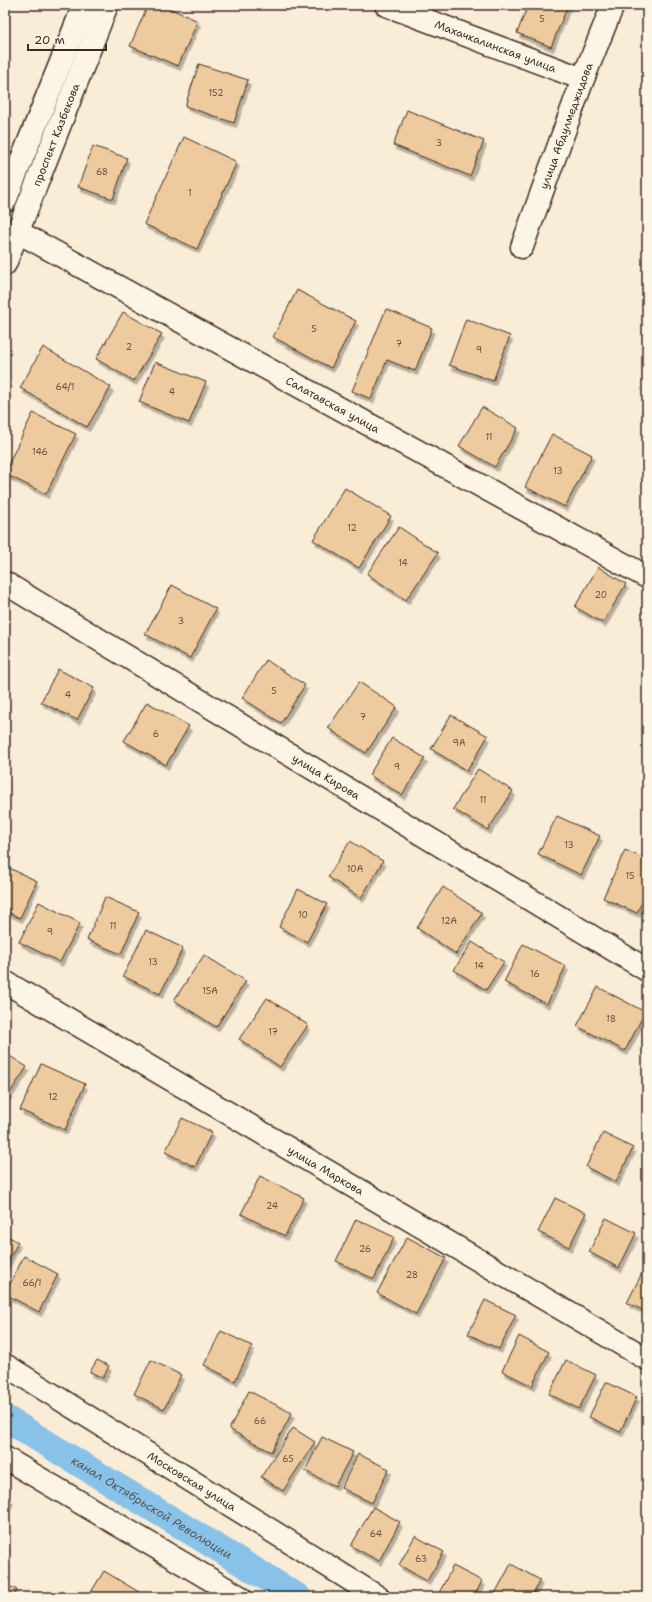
<svg xmlns="http://www.w3.org/2000/svg" width="652" height="1602" font-family="'Shantell Sans',sans-serif">
	<style>
		.lines { fill: none; stroke-linecap: round; stroke-linejoin: round }
		.canal { stroke: #89c2e8; stroke-width: 27 }
		.building { fill: #eecb9f; stroke: #3b2a1e; filter: url(#shadow) }
		.minor-casing { stroke: #3b2a1e; stroke-width: 25 }
		.major-casing { stroke: #3b2a1e; stroke-width: 25 }
		.highway-casing { stroke: #3b2a1e; stroke-width: 25 }
		.minor { stroke: #fcf5e5; stroke-width: 22 }
		.major { stroke: #fcf5e5; stroke-width: 22 }
		.highway { stroke: #fcf5e5; stroke-width: 22 }
		.labels { text-anchor: middle; dominant-baseline: central; stroke-width: 3; stroke-linejoin: round; paint-order: stroke }
		.number-label { font-size: 9px; fill: #68523e }
		.street-label { font-size: 11px; fill: #3b2a1e; stroke: #fcf5e5 }
		.water-label { font-size: 12px; font-style: italic; fill: #52585b; stroke: #fcf5e5 }
	</style>
	<defs>
		<filter id="shadow"><feDropShadow dx="2.5" dy="4.5" stdDeviation="0" flood-color="#0004"/></filter>
	</defs>
	<rect width="100%" height="100%" fill="#f9edd7"/>
	<filter id="ink" filterUnits="userSpaceOnUse"><feTurbulence type="fractalNoise" baseFrequency=".025" numOctaves="2"/><feDisplacementMap in="SourceGraphic" scale="8" xChannelSelector="R" yChannelSelector="G"/><feConvolveMatrix kernelMatrix="1 2 1 2 8 2 1 2 1" color-interpolation-filters="sRGB"/></filter>
	<g filter="url(#ink)">
		<g class="lines">
			<!-- canal -->
			<path class="canal" id="s1" d="M5,1418l293,179"/>
		</g>
		<!-- building -->
		<path class="building" d="M148,5h14l36,16 -20,45 -48,-20z
			M528,5h40l-17,42 -34,-14z
			M199,64l49,16 -14,43 -49,-17z
			M407,110l77,31 -14,35 -77,-31z
			M184,137l53,25 -40,87 -53,-25z
			M93,146l34,12 -14,41 -35,-12z
			M297,290l59,31 -25,47 -58,-31z
			M386,309l46,19 -17,43 -28,-11 -16,39 -19,-8z
			M123,312l39,22 -28,47 -38,-22z
			M466,319l44,17 -17,45 -44,-16z
			M43,347l68,40 -24,40 -67,-39z
			M155,362l51,20 -17,41 -50,-21z
			M482,407l36,21 -23,39 -36,-21z
			M33,413l43,21 -30,60 -41,-20v-3z
			M552,434l40,21 -27,52 -40,-20z
			M345,488l46,28 -32,52 -46,-28z
			M399,527l39,26 -32,47 -39,-26z
			M598,567l28,17 -23,39 -28,-16z
			M172,585l44,24 -26,49 -45,-24z
			M266,660l39,25 -24,38 -39,-25z
			M58,669l36,19 -17,32 -36,-18z
			M359,682l38,25 -31,46 -38,-25z
			M147,702l42,24 -23,39 -42,-24z
			M451,715l37,21 -21,35 -36,-22z
			M392,738l33,20 -23,37 -33,-20z
			M478,769l35,22 -25,39 -35,-21z
			M557,816l43,20 -19,39 -43,-21z
			M350,841l33,20 -22,37 -33,-21z
			M625,850l22,10v31l-10,22 -34,-15z
			M9,868l28,13 -17,37 -15,-7v-35z
			M443,887l39,26 -26,41 -39,-26z
			M298,889l29,15 -20,38 -28,-15z
			M105,897l34,15 -18,42 -34,-14z
			M39,902l41,21 -20,39 -41,-20z
			M146,930l37,18 -23,46 -37,-18z
			M472,942l32,20 -18,28 -32,-20z
			M523,944l43,22 -19,38 -43,-22z
			M204,955l42,26 -30,46 -42,-27z
			M598,987l47,25 -20,39 -48,-25z
			M267,998l41,27 -28,42 -41,-28z
			M5,1053l22,14 -22,33z
			M41,1064l44,20 -20,46 -45,-20z
			M182,1118l30,14 -17,35 -30,-15z
			M603,1133l30,15 -17,34 -30,-15z
			M260,1176l44,22 -19,38 -44,-22z
			M555,1198l31,15 -17,34 -31,-15z
			M606,1218l30,15 -17,35 -30,-16z
			M356,1219l38,18 -20,42 -38,-18z
			M5,1235l13,7 -13,26z
			M407,1237l39,21 -30,56 -39,-21z
			M24,1256l34,18 -19,38 -34,-18z
			M644,1269l3,1v42l-20,-9z
			M485,1300l31,15 -17,34 -31,-15z
			M221,1331l31,15 -17,35 -31,-16z
			M519,1336l30,16 -17,34 -30,-15z
			M97,1360l12,6 -6,12 -13,-6z
			M151,1360l30,15 -17,34 -30,-15z
			M566,1360l30,15 -17,34 -30,-15z
			M606,1382l31,15 -17,35 -31,-15z
			M249,1391l43,22 -21,39 -42,-23z
			M293,1428l22,14 -32,49 -22,-14z
			M322,1437l31,15 -18,34 -30,-15z
			M358,1454l31,15 -17,34 -31,-15z
			M5,1496l6,3 -6,12z
			M373,1507l27,15 -21,39 -28,-15z
			M415,1536l29,16 -17,29 -28,-16z
			M511,1564l29,16 -9,17h-38z
			M453,1566l29,15 -8,16h-37z
			M104,1571l43,26h-59z
			M5,1584l12,6 -4,7h-8z"/>
		<g class="lines">
			<!-- minor casing -->
			<g class="minor-casing">
				<g id="minor">
					<path id="s2" d="M386,5l197,74"/>
					<path id="s3" d="M18,232l629,345"/>
					<path id="s4" d="M522,247l61,-168 30,-74"/>
					<path id="s5" d="M5,583l642,387"/>
					<path id="s6" d="M5,982l642,377"/>
				</g>
			</g>
			<!-- major casing -->
			<g class="major-casing">
				<g id="major">
					<path id="s7" d="M5,1365l373,232"/>
					<path d="M5,1458l235,139"/>
				</g>
			</g>
			<!-- highway casing -->
			<g class="highway-casing">
				<g id="highway">
					<path d="M5,201l79,-196"/>
					<path id="s8" d="M5,264l102,-259"/>
				</g>
			</g>
			<!-- minor -->
			<use href="#minor" class="minor"/>
			<!-- major -->
			<use href="#major" class="major"/>
			<!-- highway -->
			<use href="#highway" class="highway"/>
		</g>
	</g>
	<g class="labels">
		<!-- number labels -->
		<g class="number-label">
			<text x="542" y="19">5</text>
			<text x="216" y="93">152</text>
			<text x="439" y="143">3</text>
			<text x="102" y="172">68</text>
			<text x="190" y="193">1</text>
			<text x="314" y="329">5</text>
			<text x="399" y="344">7</text>
			<text x="129" y="347">2</text>
			<text x="479" y="350">9</text>
			<text x="65" y="387">64/1</text>
			<text x="172" y="392">4</text>
			<text x="489" y="437">11</text>
			<text x="40" y="452">146</text>
			<text x="558" y="471">13</text>
			<text x="352" y="528">12</text>
			<text x="403" y="563">14</text>
			<text x="601" y="595">20</text>
			<text x="181" y="621">3</text>
			<text x="274" y="691">5</text>
			<text x="68" y="695">4</text>
			<text x="363" y="717">7</text>
			<text x="156" y="734">6</text>
			<text x="459" y="743">9А</text>
			<text x="397" y="767">9</text>
			<text x="483" y="800">11</text>
			<text x="569" y="845">13</text>
			<text x="355" y="869">10А</text>
			<text x="630" y="876">15</text>
			<text x="303" y="915">10</text>
			<text x="449" y="921">12А</text>
			<text x="113" y="926">11</text>
			<text x="50" y="932">9</text>
			<text x="153" y="962">13</text>
			<text x="479" y="966">14</text>
			<text x="535" y="974">16</text>
			<text x="210" y="991">15А</text>
			<text x="611" y="1019">18</text>
			<text x="273" y="1032">17</text>
			<text x="53" y="1097">12</text>
			<text x="272" y="1206">24</text>
			<text x="365" y="1249">26</text>
			<text x="412" y="1275">28</text>
			<text x="32" y="1283">66/1</text>
			<text x="260" y="1421">66</text>
			<text x="288" y="1459">65</text>
			<text x="376" y="1534">64</text>
			<text x="421" y="1559">63</text>
		</g>
		<!-- street labels -->
		<g class="street-label">
			<text stroke="none"><textPath href="#s2" startOffset="117">Махачкалинская улица</textPath></text>
			<text stroke="none"><textPath href="#s4" startOffset="129">улица Абдулмеджидова</textPath></text>
			<text stroke="none"><textPath href="#s8" startOffset="139">проспект Казбекова</textPath></text>
			<text stroke="none"><textPath href="#s3" startOffset="359">Салатавская улица</textPath></text>
			<text stroke="none"><textPath href="#s5" startOffset="375">улица Кирова</textPath></text>
			<text stroke="none"><textPath href="#s6" startOffset="372">улица Маркова</textPath></text>
			<text stroke="none"><textPath href="#s7" startOffset="220">Московская улица</textPath></text>
		</g>
		<!-- water labels -->
		<g class="water-label">
			<text stroke="none"><textPath href="#s1" startOffset="172">канал Октябрьской Революции</textPath></text>
		</g>
	</g>
	<!-- margin -->
	<rect width="652" height="1602" fill="none" stroke="#fcf5e5" stroke-width="20"/>
	<rect x="10" y="10" width="632" height="1582" fill="none" stroke="#3b2a1e" stroke-width="1.5" filter="url(#ink)"/>
	<!-- scale -->
	<path d="M28 44v6h78v-6" fill="none" stroke="#3b2a1e" stroke-width="2"/>
	<text x="34" y="44" font-size="12" fill="#3b2a1e" stroke="#fcf5e5" stroke-width="3" paint-order="stroke">20 m</text>
</svg>
